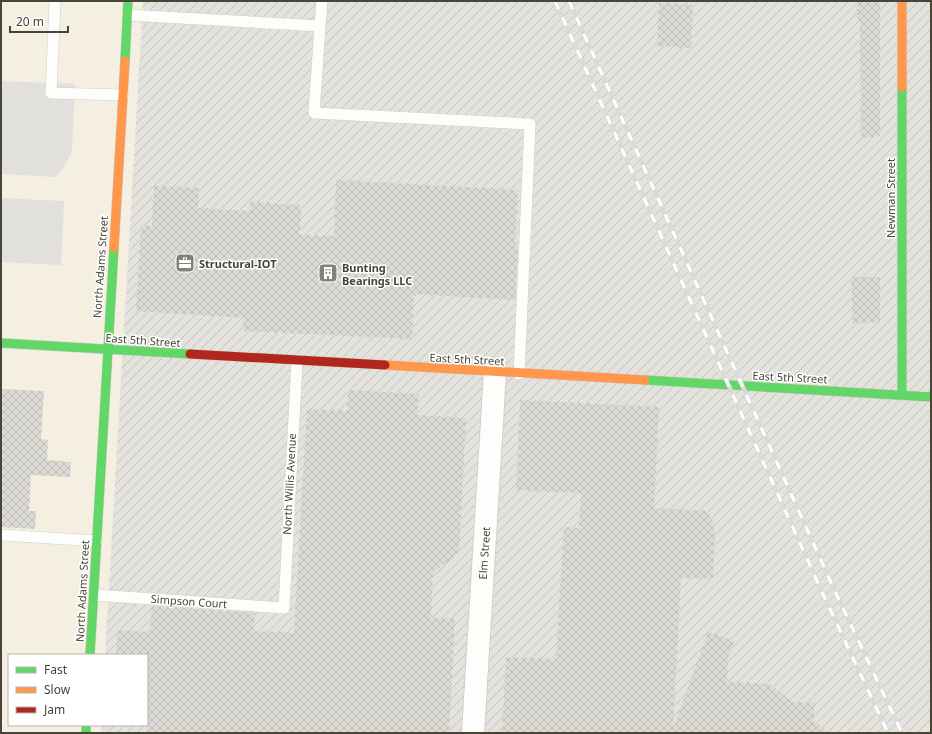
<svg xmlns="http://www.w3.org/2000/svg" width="932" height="734" font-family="'Noto Sans',sans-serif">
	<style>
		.commercial { fill: #f4efe0 }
		.industrial { fill: url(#industrial-furrows) }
		.parking { fill: #e1e0dc }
		.building { fill: url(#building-cross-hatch) }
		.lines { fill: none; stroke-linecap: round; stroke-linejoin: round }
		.lane-casing { stroke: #d0cfca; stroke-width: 12 }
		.street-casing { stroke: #d0cfca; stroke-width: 24 }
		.fast-casing { stroke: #d0d0c3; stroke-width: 10 }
		.slow-casing { stroke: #d0d0c3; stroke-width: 10 }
		.jam-casing { stroke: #d0d0c3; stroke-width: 10 }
		.lane { stroke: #fdfdfc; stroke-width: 11 }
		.street { stroke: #fdfdfc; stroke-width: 22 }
		.fast { stroke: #63d668; stroke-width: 9 }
		.slow { stroke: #ff974d; stroke-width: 9 }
		.jam { stroke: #b3261e; stroke-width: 9 }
		.rail-casing { stroke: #dadad9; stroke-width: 4.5 }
		.rail { stroke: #fff; stroke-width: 3; stroke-dasharray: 9; stroke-linecap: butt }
		.labels { text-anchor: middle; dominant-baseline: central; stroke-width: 3; stroke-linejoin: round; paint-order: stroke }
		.street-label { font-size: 11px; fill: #484538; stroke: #fff }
		.poi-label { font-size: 11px; font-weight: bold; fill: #484538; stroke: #fff; text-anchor: start }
	</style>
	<defs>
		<pattern id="industrial-furrows" width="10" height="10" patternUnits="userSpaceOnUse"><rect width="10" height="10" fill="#e4e2dc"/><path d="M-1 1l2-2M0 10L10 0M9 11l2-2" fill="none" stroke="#c5c3be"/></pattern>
		<pattern id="building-cross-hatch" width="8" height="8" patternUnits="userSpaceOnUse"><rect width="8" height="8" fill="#dcdad4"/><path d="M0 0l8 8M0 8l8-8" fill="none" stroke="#bebcb7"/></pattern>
	</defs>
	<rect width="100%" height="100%" fill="#f2f1ec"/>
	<!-- commercial -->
	<path class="commercial" d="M1,1h142l-38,654h-96v70h92v8h-100z"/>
	<!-- industrial -->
	<path class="industrial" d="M143,1h788v732h-830v-8h46v-70h-42z"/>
	<!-- parking -->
	<path class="parking" d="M1,81l74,3 -3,67 -8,16 -9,10 -54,-3z
		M1,198l63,3 -3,64 -60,-3z"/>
	<!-- building -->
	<path class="building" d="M857,2h23v134l-19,2 -1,-118h-3z
		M659,3l34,2 -2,43 -34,-2z
		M336,180l182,10 -3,57h3l-3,53 -101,-6 -2,45 -169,-8 1,-13 -108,-7 5,-85h11l2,-40 45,2 -1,20 52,3v-9l51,3 -1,30 34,1z
		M851,277h29v45l-27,1z
		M1,389l43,2 -3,48 7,1 -1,20 24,2 -1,15 -39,-2 -2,36h7l-1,18 -34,-2z
		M348,390l71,4 -2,21 49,3 -7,135 -26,19 -2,46 24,1 -6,114h-302v-78h-31l1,-25 33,2 2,-26 103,7 -1,18 40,2 13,-224 40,2z
		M520,400l139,7 -5,101 53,3 6,12 2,13 -2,43 -32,-1 -8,151 35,-97 26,9 -6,17 -1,24 42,2 24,18 22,1 -1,18 15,12h-327l4,-76 50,2 8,-132 15,1 2,-35 -65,-3z"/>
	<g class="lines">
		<!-- lane casing -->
		<g class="lane-casing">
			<path id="lane" d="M55,1l-4,92 72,2
				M128,15l192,11 2,-25
				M320,26l-6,87 216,11 -11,250
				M1,535l96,6
				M94,595l190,13 13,-247"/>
		</g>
		<!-- street casing -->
		<g class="street-casing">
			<path id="street" d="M473,733l22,-361"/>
		</g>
		<!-- fast casing -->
		<g class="fast-casing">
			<path id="fast" d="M125,61l3,-60
				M902,87v308
				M1,343l189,11
				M645,380l286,17
				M90,655l24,-407
				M86,725v8"/>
		</g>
		<!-- slow casing -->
		<g class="slow-casing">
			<path id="slow" d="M902,1v86
				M114,248l11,-187
				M385,365l260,15"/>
		</g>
		<!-- jam casing -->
		<g class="jam-casing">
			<path id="jam" d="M190,354l195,11"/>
		</g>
		<!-- lane -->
		<use href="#lane" class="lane"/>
		<!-- street -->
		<use href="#street" class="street"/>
		<!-- fast -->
		<use href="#fast" class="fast"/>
		<!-- slow -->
		<use href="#slow" class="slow"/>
		<!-- jam -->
		<use href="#jam" class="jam"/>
		<!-- rail casing -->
		<g class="rail-casing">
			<path id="rail" d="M555,1l267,591 66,141
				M569,1l264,586 69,146"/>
		</g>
		<!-- rail -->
		<use href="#rail" class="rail"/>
	</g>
	<!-- icons -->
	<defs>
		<g id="office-square" transform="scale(1)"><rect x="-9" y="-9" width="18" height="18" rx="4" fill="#848177" stroke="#fff"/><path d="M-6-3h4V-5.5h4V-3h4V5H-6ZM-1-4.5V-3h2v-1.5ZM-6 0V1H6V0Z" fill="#fff"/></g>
		<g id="building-square" transform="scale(1)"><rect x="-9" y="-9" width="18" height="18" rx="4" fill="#848177" stroke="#fff"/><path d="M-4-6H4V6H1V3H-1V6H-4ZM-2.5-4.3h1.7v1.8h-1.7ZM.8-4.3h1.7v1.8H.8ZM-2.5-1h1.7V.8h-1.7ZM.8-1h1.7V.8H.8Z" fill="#fff"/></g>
	</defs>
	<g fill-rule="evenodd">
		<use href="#office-square" x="185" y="263"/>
		<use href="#building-square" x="328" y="273"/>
	</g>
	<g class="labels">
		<!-- street labels -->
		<g class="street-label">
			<text transform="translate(890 198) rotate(-90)">Newman Street</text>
			<text transform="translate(100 267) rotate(-86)">North Adams Street</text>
			<text transform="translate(143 340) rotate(4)">East 5th Street</text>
			<text transform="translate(467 359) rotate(3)">East 5th Street</text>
			<text transform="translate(790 377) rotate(3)">East 5th Street</text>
			<text transform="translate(289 484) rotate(-87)">North Willis Avenue</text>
			<text transform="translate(484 553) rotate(-86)">Elm Street</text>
			<text transform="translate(82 591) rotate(-87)">North Adams Street</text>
			<text transform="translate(189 601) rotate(4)">Simpson Court</text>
		</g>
		<!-- poi labels -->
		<g class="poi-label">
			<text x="199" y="263">Structural-IOT</text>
			<text x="342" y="267">Bunting<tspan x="342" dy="13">Bearings LLC</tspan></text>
		</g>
	</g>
	<!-- border -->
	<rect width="932" height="734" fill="none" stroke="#484538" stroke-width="4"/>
	<!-- legend -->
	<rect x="8" y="654" width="140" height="72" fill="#ffffff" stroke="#b6b5af"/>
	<rect x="16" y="667" width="20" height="6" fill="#63d668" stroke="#b6b5af"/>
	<text x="44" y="674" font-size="12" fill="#484538">Fast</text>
	<rect x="16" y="687" width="20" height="6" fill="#ff974d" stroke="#b6b5af"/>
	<text x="44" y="694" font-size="12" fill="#484538">Slow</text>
	<rect x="16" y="707" width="20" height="6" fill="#b3261e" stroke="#b6b5af"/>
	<text x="44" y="714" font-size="12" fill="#484538">Jam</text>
	<!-- scale -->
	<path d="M10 26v6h58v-6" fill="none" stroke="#484538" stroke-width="2"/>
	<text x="16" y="26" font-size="12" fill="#484538" stroke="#ffffff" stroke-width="3" paint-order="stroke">20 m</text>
</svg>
